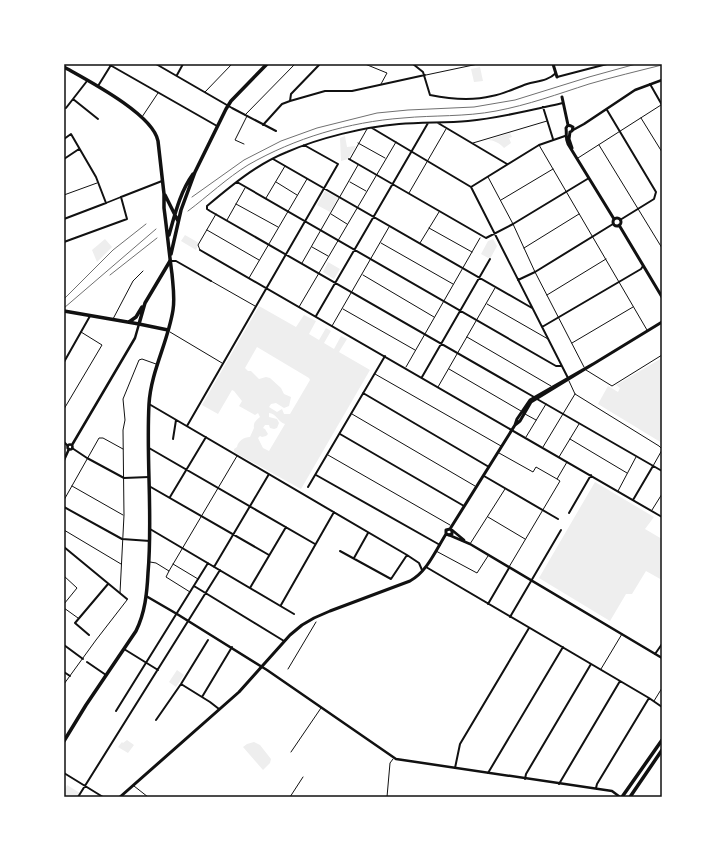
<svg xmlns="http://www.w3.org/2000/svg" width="726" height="861" font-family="Roboto,sans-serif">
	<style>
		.green { fill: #eee; fill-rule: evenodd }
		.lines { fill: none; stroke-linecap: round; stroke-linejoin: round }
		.service { stroke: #111; stroke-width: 1 }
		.pedestrian { stroke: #111; stroke-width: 1.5 }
		.minor { stroke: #111; stroke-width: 2 }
		.tertiary { stroke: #111; stroke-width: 2.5 }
		.secondary { stroke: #111; stroke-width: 3 }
		.primary { stroke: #111; stroke-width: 3.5 }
		.trunk { stroke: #111; stroke-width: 3.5 }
		.rail { stroke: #707070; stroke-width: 1 }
		.neatline { fill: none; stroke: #111; stroke-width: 1.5 }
	</style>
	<rect width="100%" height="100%" fill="#fff"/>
	<!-- green -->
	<path class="green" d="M480,67l3,14 -9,1 -3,-13z
		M510,133l2,4 -3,1 2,5 -7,5c-4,-5 -11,-8 -16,-8z
		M345,136l2,11 9,-1 -8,13 -7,2 -1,-23z
		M325,191l13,7 -8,14 -13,-7z
		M185,235l14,8 -3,7 -15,-9z
		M105,239l7,8 -15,15 -5,-12z
		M493,239l4,7 -7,13 -9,-5 7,-13z
		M328,262l12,7 -6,10 -11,-7z
		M259,306l37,21 8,-12 12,6 -7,13 10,6 7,-12 5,3 -7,12 10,6 7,-13 6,3 -8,13 31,18 -69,119 -67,-37v-3l3,-2c1,-6 7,-10 13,-10l4,-9c-1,-5 2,-8 6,-11l-2,-4 -3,2 -16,-9 3,-5 -8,-10 -2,-1 -14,24 -16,-9zM257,347l52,31 1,2 -20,34h-6l-2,-5 -5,3 -8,-5 2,-3 5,-1 8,5 5,-2 2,-9 -7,-3 -3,-6 -11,-10 -4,-1 -7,2 -8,-8h-3l-3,-3zM269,413c7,0 9,9 16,11l-16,27 -6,-3 -5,-10 2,-2 2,1 4,-1 2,-2 -3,-5 -2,-1 2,-3h4l1,3 4,1 3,-1 2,-5 -2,-4 -8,-2z
		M662,358v85l-64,-39 10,-18 10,6 2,-4 -4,-3z
		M595,482l59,35 -9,12 17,10v41l-16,-9 -14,23h-6l-16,27 -71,-43z
		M177,670l7,5 -8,12 -7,-5z
		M127,740l7,5 -6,8 -10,-6 4,-5 1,1z
		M254,742l6,3 11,14 -1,4 -7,7 -20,-23 4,-3z
		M67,785l13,8 -3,4h-13v-5z"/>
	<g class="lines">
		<!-- service -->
		<path class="service" d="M365,64l22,9 -6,11
			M426,75l52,-11
			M205,92l27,-28
			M245,115l50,-51
			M142,117l16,-24
			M641,118l21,34
			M358,143l27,15
			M473,143l74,-22
			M244,144l-9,-4 12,-24
			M539,145l108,185
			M599,145l63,103
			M578,158l83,-53
			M350,159l17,-30
			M488,177l25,47 22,48 49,95
			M276,182l21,13
			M350,182l16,9
			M409,193l37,-64
			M64,195l33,-12
			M266,198l19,-32
			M501,200l52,-31
			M236,204l42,23
			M331,214l16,10
			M227,220l18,-32
			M429,228l43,24
			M207,230l52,30
			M381,243l72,41
			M420,243l19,-31
			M312,247l16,9
			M524,248l55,-34
			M200,250l-2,-5 18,-31
			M302,263l56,-98
			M363,275l71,42
			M249,278l58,-99
			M211,281l44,25
			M547,295l59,-36
			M487,304l61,35
			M299,307l97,-165
			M343,309l72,41
			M113,319l20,-38 10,-10
			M332,326l57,-99
			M170,332l52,31
			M467,337l84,49
			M572,343l61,-36
			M406,367l74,-129
			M449,369l72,42
			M586,370l26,16 50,-31
			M375,374l126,72
			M569,381l6,13 84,52 3,3
			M438,387l57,-99
			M64,409l38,-64 -21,-13
			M352,414l123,72
			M525,414l11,6
			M526,437l20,-33
			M570,439l57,34
			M543,447l32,-53
			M499,453l34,19 3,-5 21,12
			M328,455l122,70
			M559,457l20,-33
			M653,466l9,-16
			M72,486l51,29
			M618,491l18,-34
			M64,500l35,-62h4l20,11
			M652,510l10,-16
			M488,517l37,22
			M64,530l57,34
			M470,544l35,-55
			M436,551l41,22 11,-17
			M150,562l6,1 13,8 -3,6 24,15
			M173,564l25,15
			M509,567l51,-86 -3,-2 10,-17
			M169,571l68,-115
			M64,576l13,12 -13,16
			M120,593l4,-78 -1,-85 2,-10 -2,-21 16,-39 3,-1 14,5
			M64,608l14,10
			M288,669l28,-47
			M601,669l21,-35
			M64,684l32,-44 31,-40
			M654,701l8,-13
			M291,752l30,-44
			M134,786l14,11
			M290,797l13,-20
			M387,797l3,-34 3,-4"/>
		<!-- pedestrian -->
		<path class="pedestrian" d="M106,203l15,-6"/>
		<!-- minor -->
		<path class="minor" d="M156,64l76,44 44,23
			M413,64l10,8 7,23c20,4 42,6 62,1 12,-2 23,-8 35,-12 10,-3 21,-3 29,-11
			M110,65l107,61
			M177,75l6,-11
			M557,77l50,-13
			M650,84l12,21
			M98,86l13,-21
			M73,99l25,20
			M290,101l1,-7 28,-29
			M543,107l10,32
			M66,108l21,-27
			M607,110l49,82 -2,7 -34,21
			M438,123l69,41
			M263,125l19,-21 8,-3 35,-10h27l73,-16
			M372,128l99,59
			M64,139l7,-5 25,43 10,26 -42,16
			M64,159l15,-10
			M273,159l259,149
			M349,159l137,79 27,-14 76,-46
			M237,182l319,184h6
			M471,187l97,191
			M471,187l68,-42 26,-9
			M64,242l63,-23 -6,-22 41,-16
			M200,250l462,267
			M170,261h6l35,20
			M518,280l17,-8 78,-48
			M316,316l112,-193
			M542,327l99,-58 2,-3
			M64,362l26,-46
			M422,377l68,-118
			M363,393l126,74
			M534,397l-324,-186 -3,-2v-3c25,-21 50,-42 80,-54 32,-14 77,-25 112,-28 23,-2 46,-1 69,-3 32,-3 64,-11 95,-18
			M537,399l125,72
			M149,404l258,151 12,8 3,7
			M187,426l151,-262 -34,-19
			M340,434l124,72
			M173,439l3,-19
			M64,442l4,4
			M72,448l15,10 37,20 25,-1
			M149,448l166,96
			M316,475l124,70
			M484,476l74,43
			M149,486l120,69
			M308,487l77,-131
			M170,497l36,-60
			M633,500l20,-34
			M64,507l58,32 28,2
			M569,513l22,-38
			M150,529l144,85
			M64,547l63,52
			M340,551l51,28 16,-24
			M354,558l14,-25
			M214,567l55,-93
			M426,567l223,131 13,9
			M194,586l90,55
			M250,588l36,-61
			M488,604l21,-36
			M281,605l53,-93
			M510,617l51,-87
			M89,635l-14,-12 33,-39
			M64,645l19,14
			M124,649l34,21
			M655,654l7,-10
			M87,662l19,13
			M64,672l6,4
			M181,684l29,18 9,7
			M202,697l30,-50
			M116,711l92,-148
			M156,720l25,-36 27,-44
			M455,768l5,-24 69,-116
			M64,773l39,24
			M488,773l75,-126
			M525,779l1,-5 65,-110
			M559,784l61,-103
			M596,788l1,-4 52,-86
			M78,797l142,-227"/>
		<!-- tertiary -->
		<path class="tertiary" d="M573,130l11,-6 51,-34 27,-10
			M67.5 447a2.5 2.5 0 1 1 5 0a2.5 2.5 0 1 1-5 0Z
			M72,445l63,-107 4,-14
			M64,460l5,-11
			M452,530l12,10
			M449,535l21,9 192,114
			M146,596l31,18 90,56 129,89 216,32 8,6"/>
		<!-- secondary -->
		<path class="secondary" d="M553,64l4,13
			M562,97l6,28
			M568,125l-2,3c1,7 -1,9 2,16l46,75
			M568,125l3,1 2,1 -1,4 -2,1
			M570,132l-1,7 3,9
			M613 222a4 4 0 1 1 8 0a4 4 0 1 1-8 0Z
			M619,225l43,72
			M515,425l2,-6 13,-19 63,-36
			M446,534l3,1 3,-1v-3l-2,-2
			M120,797l119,-105 51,-57 12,-10 12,-7 16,-7 80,-30c17,-9 26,-31 36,-47v-4l4,-1 65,-104 5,-4 11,-19 131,-80"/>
		<!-- primary -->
		<path class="primary" d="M64,311l75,13 29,6
			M129,322l7,-5 6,-10
			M139,324l6,-21 25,-42"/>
		<!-- trunk -->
		<path class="trunk" d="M64,67c23,13 89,47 94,74l6,53v14c3,22 5,44 8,66 1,12 3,24 1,36 -5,32 -22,61 -24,94 -3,56 4,112 -1,169 -1,20 -3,40 -12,58l-50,74 -22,36
			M165,195l13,26
			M169,235c6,-21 11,-43 24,-61
			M171,254l10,-44 14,-38 31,-63 5,-8 36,-37
			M622,797l40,-57
			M630,797l32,-47"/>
		<!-- rail -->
		<path class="rail" d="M192,197l52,-37 37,-19 36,-13 60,-15 31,-3 66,-3 41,-7 74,-23 47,-13
			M188,211c20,-15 39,-33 60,-46 47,-27 101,-43 155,-47 31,-3 62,-1 93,-7 32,-6 62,-17 93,-27 24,-7 49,-13 73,-19
			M110,275l47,-37
			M64,299l49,-49 33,-26
			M64,308l92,-79"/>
	</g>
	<!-- border -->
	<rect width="726" height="861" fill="none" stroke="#ffffff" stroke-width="130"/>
	<rect x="65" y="65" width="596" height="731" class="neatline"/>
</svg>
